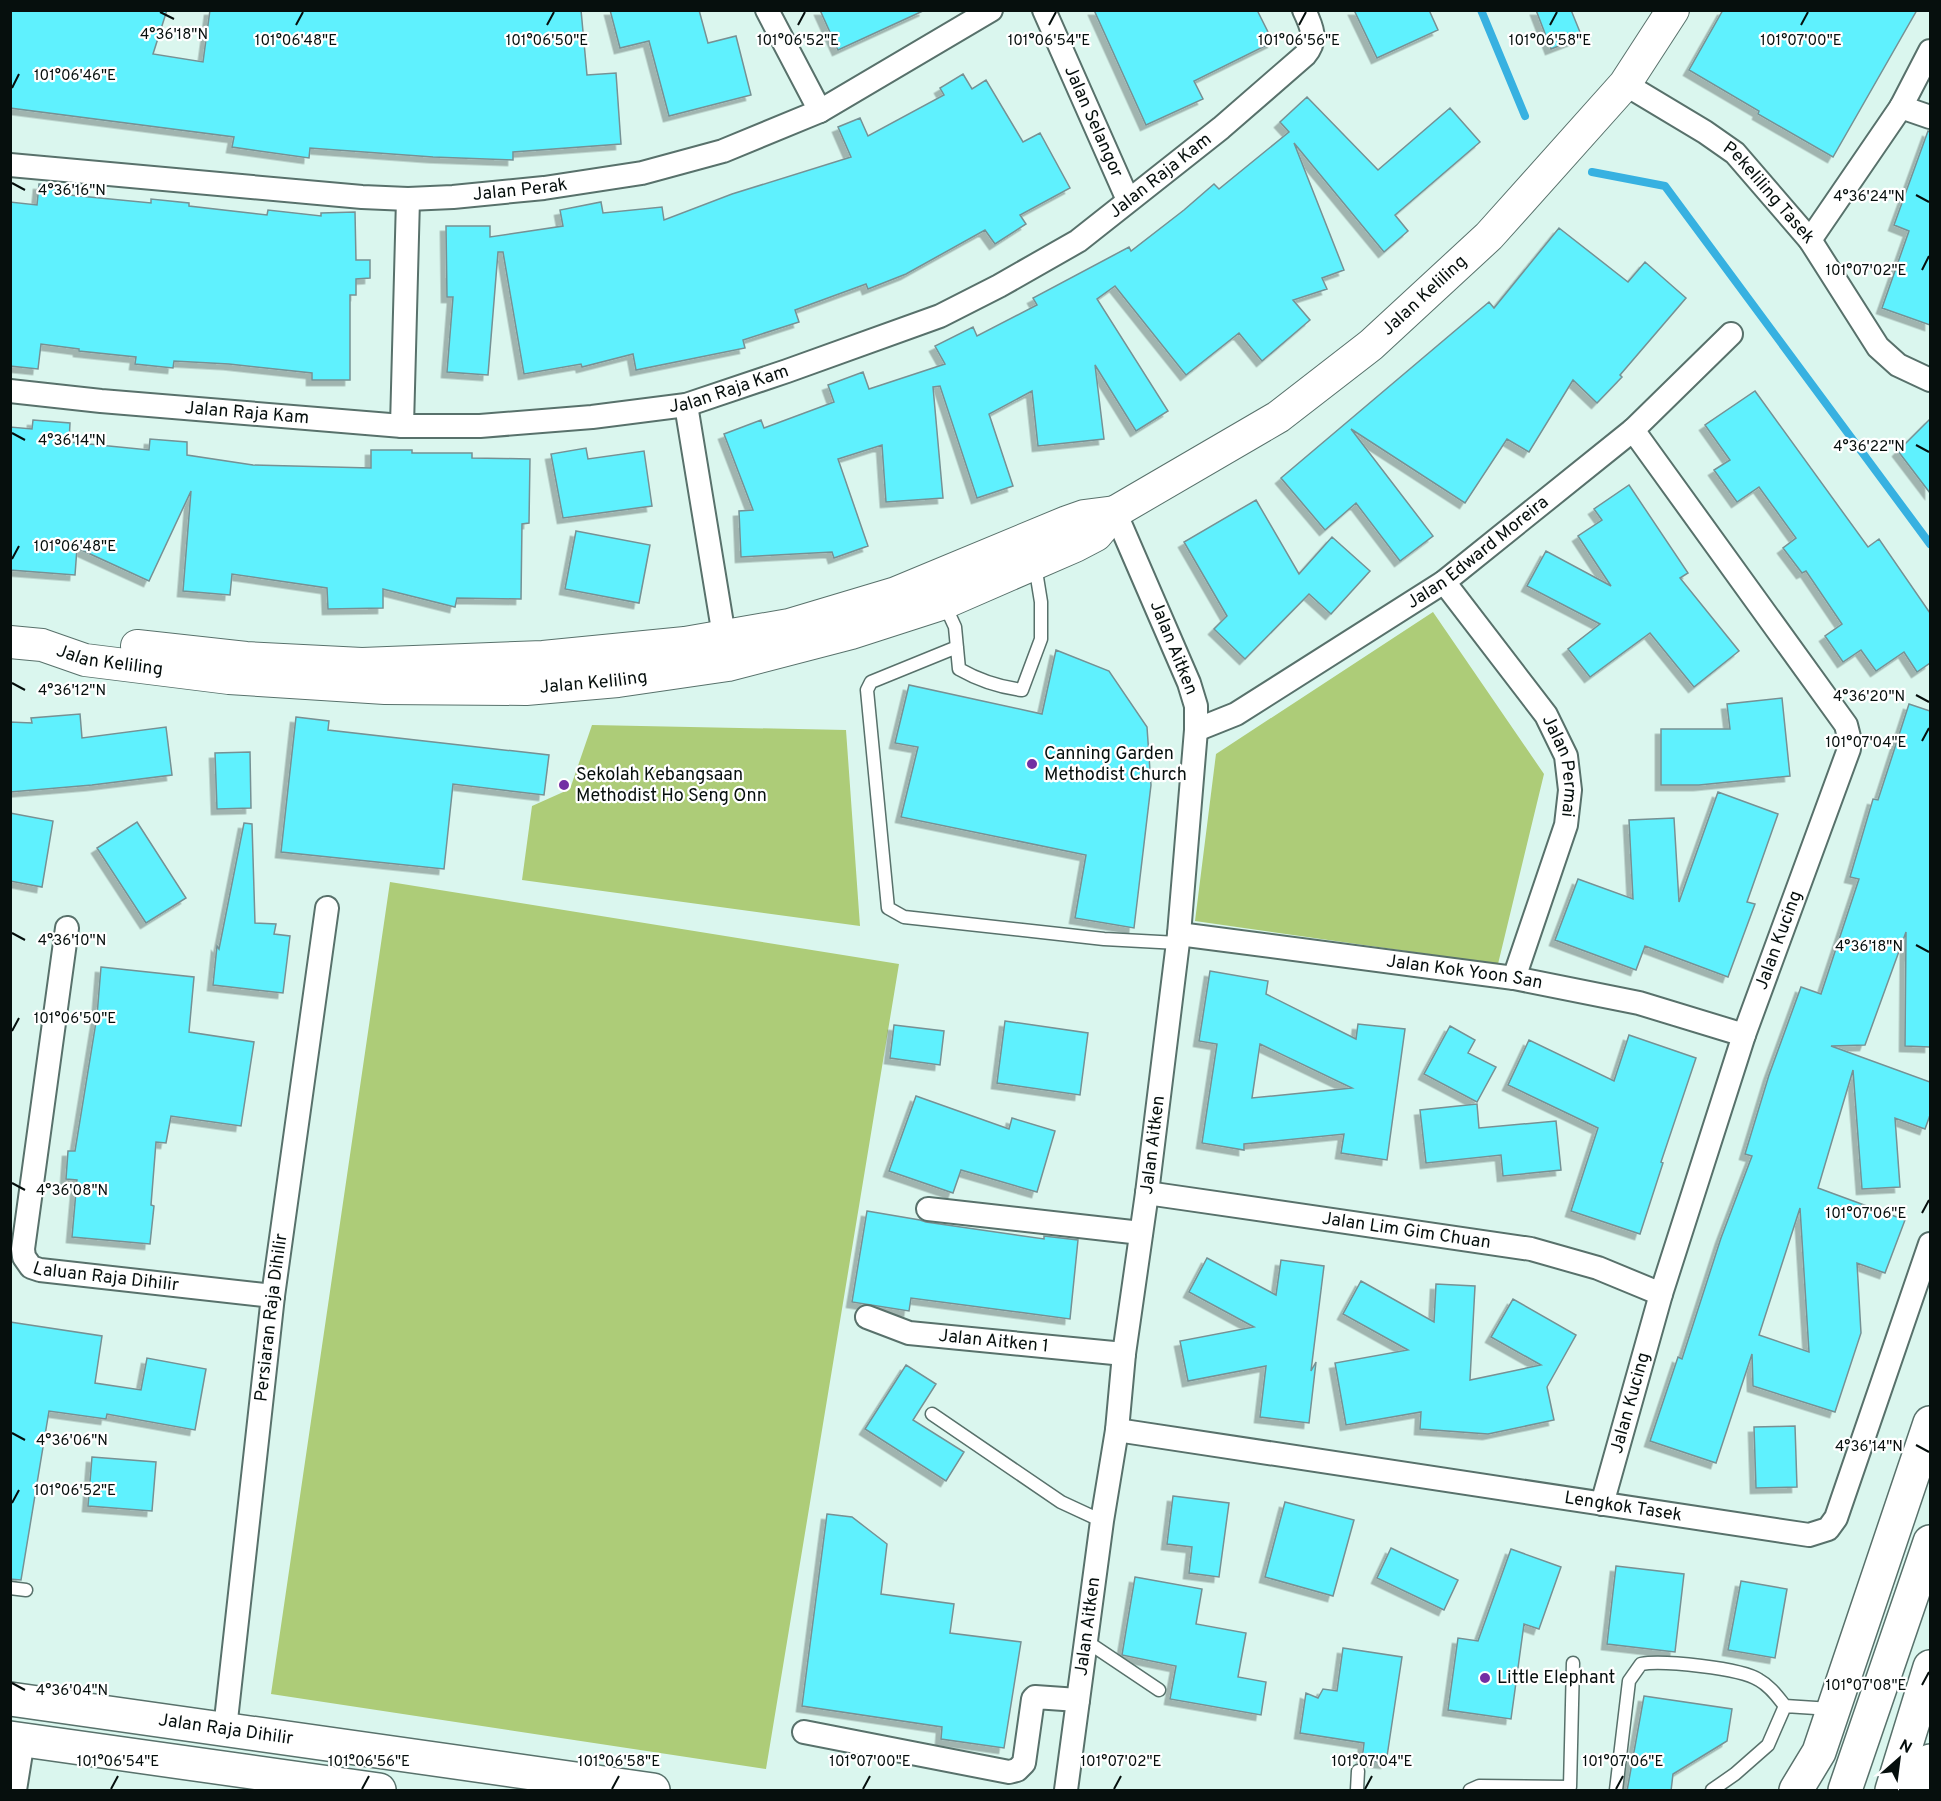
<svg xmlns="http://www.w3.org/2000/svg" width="1941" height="1801" font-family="Overpass,sans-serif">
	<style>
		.green { fill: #adcc78 }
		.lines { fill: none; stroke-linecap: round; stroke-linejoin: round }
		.stream { stroke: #37b1e1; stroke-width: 8 }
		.building { fill: #5ff1fe; stroke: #769194; stroke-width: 1.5; fill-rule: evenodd; filter: url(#shadow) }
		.service-casing { stroke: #58716b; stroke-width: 15 }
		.minor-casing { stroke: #58716b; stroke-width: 26 }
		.secondary-casing { stroke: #58716b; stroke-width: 34 }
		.primary-casing { stroke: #58716b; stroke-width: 36 }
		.service { stroke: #fff; stroke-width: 12 }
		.minor { stroke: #fff; stroke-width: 22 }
		.secondary { stroke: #fff; stroke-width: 32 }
		.primary { stroke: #fff; stroke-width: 33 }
		.ticks { fill: none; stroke: #060f0d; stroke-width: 2 }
		.poi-dot { fill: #722fa3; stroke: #fff; stroke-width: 2 }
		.labels { text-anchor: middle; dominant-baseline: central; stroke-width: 4.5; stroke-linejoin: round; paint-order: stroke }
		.street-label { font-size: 18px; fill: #060f0d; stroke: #fff }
		.poi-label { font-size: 18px; fill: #060f0d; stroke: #fff; text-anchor: start }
		.ticks-label { font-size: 15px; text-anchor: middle; fill: #060f0d; stroke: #fff; stroke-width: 4.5; stroke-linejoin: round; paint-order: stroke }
	</style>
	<defs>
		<filter id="shadow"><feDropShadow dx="-5.5" dy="5.5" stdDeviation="0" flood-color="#0004"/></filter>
	</defs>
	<rect width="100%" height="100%" fill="#daf6ee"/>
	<!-- green -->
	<path class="green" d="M1433,612l111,162 -46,190 -303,-43 21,-167z
		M592,725l254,5 14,196 -338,-46 10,-74 38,-17z
		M390,882l509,82 -133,805 -495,-75z"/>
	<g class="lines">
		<!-- stream -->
		<path class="stream" d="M1481,10l44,106
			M1592,172l73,14 265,358"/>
	</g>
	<!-- building -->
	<path class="building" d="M10,10h157l-14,44 50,8 7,-52h371l6,65 29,-2 5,71 -108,8v8l-80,-3 -123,-9 -1,10 -77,-11 2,-10 -224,-29z
		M610,10h89l9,33 28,-7 15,59 -82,21 -20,-75 -29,7z
		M820,10h105l-87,40z
		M1094,10h163l16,32 -79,39 9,18 -57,26z
		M1354,10h75l9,20 -61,28z
		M1536,10h35l11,27 -31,12z
		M1723,10h194l-84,147 -75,-43 1,-3 -70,-41z
		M963,74l9,15 14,-9 37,62 17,-9 30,55 -50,27 6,9 -31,20 -10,-14 -79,44 -38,15 -2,-5 -71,26 4,12 -56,18 2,8 -109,22 -3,-16 -51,13 -1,-3 -57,10 -21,-122h-5l-10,123 -41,-3 6,-75h-6l-1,-71h44v11l73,-11 -3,-16 41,-8 2,11 59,-6 2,13 68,-26 119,-37 -13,-30 22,-9 8,18 76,-41 -4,-7z
		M1307,97l71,73 72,-62 30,34 -85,73 13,16 -24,21 -90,-109 50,127 -22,8 5,11 -34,11 17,20 -48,41 -23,-28 -53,42 -71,-89 -18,13 71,112 -32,20 -41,-66 9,74 -66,7 -6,-55 -43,23 24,72 -36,12 -37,-112 -7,1 10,111 -57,4 -4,-57 -44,14 30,87 -34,12 -2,-6 -91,5 -2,-46 14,-1 -29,-76 37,-14 3,8 70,-26 -6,-17 35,-13 6,17 76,-25 -10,-18 38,-19 4,9 60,-31 -4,-7 96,-51 2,4 53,-41 30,-26 5,5 70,-57 -9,-10z
		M1928,131l2,1v193l-48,-17 27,-77 -15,-6z
		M39,184l20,2v8l92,9v-4l38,4v3l78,9 1,-5 53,6v-3l34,-1 1,48h14v18l-14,1v16h-6v85h-38v-7l-83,-9 -55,-3 -1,7 -38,-4 1,-7 -57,-6v-2l-38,-5 -3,25 -28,-3v-164l27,3z
		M1559,228l69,54 17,-20 41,36 -66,77 2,2 -25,26 -24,-23 -44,72 -22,-13 -42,64 -114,-74 82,107 -33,25 -44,-58 -31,27 -44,-52 208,-176 5,6z
		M1755,391l113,156 11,-8 51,74v50l-13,9 -13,-20 -28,19 -15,-21 -18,12 -18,-26 17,-12 -36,-53 -4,2 -19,-25 13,-10 -37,-51 -22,15 -23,-32 16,-10 -25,-35z
		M1930,419v74l-32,-42z
		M33,420l37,3 -1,19 80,8 1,-11 37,3v13l66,10 118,3v-18h41v3h60v5l58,1 -1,64 -7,1 -1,75 -64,-1 -2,9 -72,-18v19l-55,1 -1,-21 -95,-14 -2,21 -47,-4 8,-100 -42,90 -72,-33 -2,27 -65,-5v-143l22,2z
		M586,448l2,11 56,-8 8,55 -89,12 -12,-64z
		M1629,485l59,88 -8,5 59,73 -45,36 -44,-54 -60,44 -22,-28 32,-25 -73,-38 19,-35 65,35 -33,-50 24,-16 -8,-11z
		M1256,500l43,74 33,-37 38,34 -39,43 -22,-20 -64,65 -31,-30 13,-13 -43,-74z
		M576,531l74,14 -11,58 -74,-14z
		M1056,650l53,21 38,56 4,58 -17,143 -59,-10 11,-63 -185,-38 17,-70 -23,-4 14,-58 133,29z
		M1782,698l8,78 -91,9h-38v-56h69l-3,-25z
		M1909,704l21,7v336l-25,-1 1,-114 -41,113 -34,1 99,36v33l-5,14 -30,-11 5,69 -38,2 -9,-119 -35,118 87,32 -20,53 -28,-10 4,70 -26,79 -82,-26 -1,-32 -36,109 -66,-22 28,-84 4,2 39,-121 31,-82 -7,-2 24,-79 32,-88 20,7 38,-115 -9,-2 23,-78 5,1zM1800,1208l9,144 -50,-17z
		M80,714l2,24 84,-11 6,48 -80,10 -82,7v-70l22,1 -1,-5z
		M296,717l33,4 -1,9 221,25 -5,40 -91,-11 -9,85 -163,-17z
		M250,752l1,56 -34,1 -2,-56z
		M1718,792l60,22 -31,88 8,2 -27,73 -83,-31 -9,24 -81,-30 23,-61 55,20 -4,-79 45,-2 5,84z
		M10,813l43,8 -11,66 -32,-6z
		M137,822l49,76 -40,25 -49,-75z
		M244,823l8,1 3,99 21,1 -2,10 16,2 -7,57 -70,-8 4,-39 2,3z
		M101,967l93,10 -5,55 65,10 -13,84 -70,-10 -5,27 -10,-1 -5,63 3,1 -4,38 -78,-7 5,-57 -11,-1 2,-28h7l22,-135z
		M1210,971l58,10 -2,13 90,45 2,-15 47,5 -18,131 -46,-7 3,-19 -100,10v6l-42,-7 15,-99 -18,-3zM1260,1044l92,44 -100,10z
		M1005,1021l83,12 -8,62 -83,-12z
		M894,1025l50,6 -4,34 -50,-7z
		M1450,1026l25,14 -7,13 28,14 -19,35 -53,-28z
		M1629,1035l67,23 -35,104 2,1 -23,71 -69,-23 27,-83 -90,-43 21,-45 85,41z
		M916,1096l93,33 3,-11 43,13 -18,61 -76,-22 -8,23 -64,-22z
		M1477,1104l2,24 77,-7 5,49 -58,6 -2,-21 -75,8 -6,-53z
		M867,1211l53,9 6,2 118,17v-3l34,4 -8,79 -159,-21 -2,13 -57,-9z
		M1207,1258l69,37 5,-35 43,6 -13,105 5,-9 -7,61 -49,-6 6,-51 -78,15 -8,-40 74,-14 -65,-35z
		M1361,1281l73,41 2,-38 39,2 -5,94 71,-15 -50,-28 22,-38 63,36 -29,52 7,33 -66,14 -68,-5 1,-17 -75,13 -11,-62 73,-13 -65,-36z
		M10,1322l92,14 -7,47 46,7 6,-32 59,11 -11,61 -88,-16 -1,5 -57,-8 -28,169 -11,-1z
		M906,1365l30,19 -23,36 51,32 -18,29 -81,-52z
		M1795,1426l2,61 -41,1 -2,-61z
		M92,1457l64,5 -4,49 -64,-5z
		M1173,1496l56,7 -10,74 -30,-4 3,-26 -25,-3z
		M1285,1502l69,18 -21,76 -68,-19z
		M827,1514l25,3 35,27 -6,50 73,10 -4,29 71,9 -17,106 -63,-9 1,-12 -140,-21z
		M1391,1548l67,32 -14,30 -67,-32z
		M1511,1549l50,18 -22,62 -15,-5 -13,95 -63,-9 10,-72 20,3z
		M1616,1566l68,8 -9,78 -68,-8z
		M1135,1577l67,12 -6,35 50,9 -8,44 28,5 -5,33 -91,-16 6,-33 -54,-11z
		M1741,1581l46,8 -12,69 -47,-8z
		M1343,1648l59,9 -16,106 -24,-3 2,-17 -64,-10 6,-40 12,5 5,-9 14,2z
		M1644,1696l88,13 -5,32 -54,33 -2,17h-44z"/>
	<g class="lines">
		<!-- service casing -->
		<g class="service-casing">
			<path id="service" d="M944,603l11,24 4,42c21,12 40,18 63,21l19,-51v-37l-6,-37
				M957,647l-86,35 -4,8 21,218 16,9 200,22 74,4
				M932,1414l129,88 41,19
				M10,1588l16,2
				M1086,1641l73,49
				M1785,1706l46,3
				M1357,1790l1,-19
				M1470,1790l9,-4 91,1 3,-124
				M1616,1790l13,-109 12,-17c21,-4 100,4 118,16 11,6 18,16 26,26
				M1712,1790l23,-16 33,-29 17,-39"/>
		</g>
		<!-- minor casing -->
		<g class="minor-casing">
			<g id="minor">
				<path d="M767,10l53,101"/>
				<path id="s1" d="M1044,10l84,190"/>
				<path id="s2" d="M1625,84l80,48 30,21 75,87 68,107 20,18 32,15"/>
				<path d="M1901,107l29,10"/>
				<path id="s3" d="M10,165l352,32 46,2 45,-2 91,-9 98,-15 81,-22 97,-40 171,-101"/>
				<path d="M1810,240l91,-133 29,-56"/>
				<path id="s4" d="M10,391l91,10 301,25h78l112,-9 94,-12 101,-34 153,-55 59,-30 79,-45 143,-113 84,-73c13,-15 7,-28 -1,-45"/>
				<path d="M686,405l38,231"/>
				<path d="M402,426l6,-227"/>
				<path id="s5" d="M1444,582l102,133 20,41 4,34 -4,35 -52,153"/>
				<path id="s6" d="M1196,730l40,-16 208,-132 189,-152 98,-96"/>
				<path id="s7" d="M67,928l-44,321 1,8 7,10 9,3 233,26"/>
				<path id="s8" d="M1179,934l335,44 125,25 105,32"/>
				<path id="s9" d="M1147,1193l384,56 67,19 63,26"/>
				<path d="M928,1209l213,24"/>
				<path id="s10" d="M867,1317l42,16 215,21"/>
				<path id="s11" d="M1117,1430l692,105 19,-6 8,-11 94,-274"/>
				<path id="s12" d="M1602,1504l59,-210 83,-259 105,-286v-12l-3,-12 -213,-295"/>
				<path id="s13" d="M225,1729l48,-433 54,-388"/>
				<path d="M804,1732l205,40 8,-2 7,-7 9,-64 2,-2 43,3"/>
				<path d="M15,1790l8,-50"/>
				<path id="s14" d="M1066,1790l36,-269 15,-91 7,-76 23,-161 32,-259 17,-204v-24l-7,-23 -74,-171"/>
			</g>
		</g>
		<!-- secondary casing -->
		<g class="secondary-casing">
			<g id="secondary">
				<path id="s15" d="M10,642l32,3 43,15 144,18 156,10 141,1 92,-8 110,-16 123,-32 93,-30 131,-57 21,-11 19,-23 163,-95 93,-72 118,-109 136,-152 48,-74"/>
				<path d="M137,646l109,12 116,6 181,-7 142,-14 104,-18 107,-32 171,-71 17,-6 31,-4"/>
			</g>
		</g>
		<!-- primary casing -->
		<g class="primary-casing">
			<g id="primary">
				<path id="s16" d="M10,1699l643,91"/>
				<path d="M10,1738l369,52"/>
				<path d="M1796,1790l23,-38 111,-329"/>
				<path d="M1845,1790l85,-248"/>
				<path d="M1892,1790l38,-123"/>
				<path d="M1919,1790l11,-29"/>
			</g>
		</g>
		<!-- service -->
		<use href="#service" class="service"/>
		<!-- minor -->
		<use href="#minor" class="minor"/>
		<!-- secondary -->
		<use href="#secondary" class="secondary"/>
		<!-- primary -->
		<use href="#primary" class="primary"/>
	</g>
	<!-- ticks -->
	<path class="ticks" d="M160,12l14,7M296,25l7,-13M547,25l7,-13M798,25l7,-13M1049,25l7,-13M1299,25l7,-13M1550,25l7,-13M1801,25l7,-13M12,88l7,-14M12,183l13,7M1916,195l13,7M1922,270l7,-14M12,433l13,7M1916,445l13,7M12,559l7,-13M12,683l13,7M1916,695l13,7M1922,741l7,-13M12,933l13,7M1916,945l13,7M12,1031l7,-13M12,1183l13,7M1922,1213l7,-13M12,1433l13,7M1916,1445l13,7M12,1503l7,-13M12,1683l13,7M1922,1685l7,-13M111,1789l7,-13M362,1789l7,-13M612,1789l7,-13M863,1789l7,-13M1114,1789l7,-13M1365,1789l7,-13M1616,1789l7,-13"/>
	<!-- markers -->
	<g class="poi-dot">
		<circle cx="1032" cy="764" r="6"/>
		<circle cx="564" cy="785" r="6"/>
		<circle cx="1485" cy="1678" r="6"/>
	</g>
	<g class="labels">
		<!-- street labels -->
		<g class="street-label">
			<text stroke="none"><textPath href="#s1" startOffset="122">Jalan Selangor</textPath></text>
			<text stroke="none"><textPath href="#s4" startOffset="1210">Jalan Raja Kam</textPath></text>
			<text stroke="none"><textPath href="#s3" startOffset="512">Jalan Perak</textPath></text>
			<text stroke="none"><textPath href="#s2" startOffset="182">Pekeliling Tasek</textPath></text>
			<text stroke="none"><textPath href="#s15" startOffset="1524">Jalan Keliling</textPath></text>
			<text stroke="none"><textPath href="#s4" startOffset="724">Jalan Raja Kam</textPath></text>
			<text stroke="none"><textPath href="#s4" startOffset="238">Jalan Raja Kam</textPath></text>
			<text stroke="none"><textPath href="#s6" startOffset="334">Jalan Edward Moreira</textPath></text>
			<text transform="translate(1173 648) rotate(68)">Jalan Aitken</text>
			<text stroke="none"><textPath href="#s15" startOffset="102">Jalan Keliling</textPath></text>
			<text stroke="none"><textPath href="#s15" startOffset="588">Jalan Keliling</textPath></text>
			<text stroke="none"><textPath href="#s5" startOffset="222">Jalan Permai</textPath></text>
			<text stroke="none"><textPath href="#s12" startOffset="591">Jalan Kucing</textPath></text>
			<text stroke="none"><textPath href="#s8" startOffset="288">Jalan Kok Yoon San</textPath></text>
			<text stroke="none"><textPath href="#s14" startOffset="651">Jalan Aitken</textPath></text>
			<text stroke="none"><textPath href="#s9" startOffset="262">Jalan Lim Gim Chuan</textPath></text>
			<text stroke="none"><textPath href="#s7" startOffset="420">Laluan Raja Dihilir</textPath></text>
			<text stroke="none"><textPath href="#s13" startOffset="414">Persiaran Raja Dihilir</textPath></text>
			<text stroke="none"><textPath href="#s10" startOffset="130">Jalan Aitken 1</textPath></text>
			<text stroke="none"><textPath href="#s12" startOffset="105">Jalan Kucing</textPath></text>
			<text stroke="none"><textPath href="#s11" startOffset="512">Lengkok Tasek</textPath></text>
			<text stroke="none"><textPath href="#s14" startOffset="165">Jalan Aitken</textPath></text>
			<text stroke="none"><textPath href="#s16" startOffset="218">Jalan Raja Dihilir</textPath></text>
		</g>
		<!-- poi labels -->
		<g class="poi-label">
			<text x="1044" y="754">Canning Garden<tspan x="1044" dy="21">Methodist Church</tspan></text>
			<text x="576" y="775">Sekolah Kebangsaan<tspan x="576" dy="21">Methodist Ho Seng Onn</tspan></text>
			<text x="1497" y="1678">Little Elephant</text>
		</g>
	</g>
	<g class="ticks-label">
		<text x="174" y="39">4°36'18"N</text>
		<text x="296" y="45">101°06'48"E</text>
		<text x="547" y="45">101°06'50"E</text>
		<text x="798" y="45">101°06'52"E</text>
		<text x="1049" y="45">101°06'54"E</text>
		<text x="1299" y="45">101°06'56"E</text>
		<text x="1550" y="45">101°06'58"E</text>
		<text x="1801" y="45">101°07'00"E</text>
		<text x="75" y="80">101°06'46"E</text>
		<text x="72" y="195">4°36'16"N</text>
		<text x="1869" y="201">4°36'24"N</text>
		<text x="1866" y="275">101°07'02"E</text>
		<text x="72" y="445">4°36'14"N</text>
		<text x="1869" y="451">4°36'22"N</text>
		<text x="75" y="551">101°06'48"E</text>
		<text x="72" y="695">4°36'12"N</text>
		<text x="1869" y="701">4°36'20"N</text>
		<text x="1866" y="747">101°07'04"E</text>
		<text x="72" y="945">4°36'10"N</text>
		<text x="1869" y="951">4°36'18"N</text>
		<text x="75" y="1023">101°06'50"E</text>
		<text x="72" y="1195">4°36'08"N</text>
		<text x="1866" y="1218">101°07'06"E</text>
		<text x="72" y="1445">4°36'06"N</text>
		<text x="1869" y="1451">4°36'14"N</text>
		<text x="75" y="1495">101°06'52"E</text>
		<text x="1866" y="1690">101°07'08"E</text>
		<text x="72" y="1695">4°36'04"N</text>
		<text x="118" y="1766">101°06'54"E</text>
		<text x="369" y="1766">101°06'56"E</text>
		<text x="619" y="1766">101°06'58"E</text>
		<text x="870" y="1766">101°07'00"E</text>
		<text x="1121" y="1766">101°07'02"E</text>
		<text x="1372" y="1766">101°07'04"E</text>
		<text x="1623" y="1766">101°07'06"E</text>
	</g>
	<!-- border -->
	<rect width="1941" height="1801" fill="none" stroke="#060f0d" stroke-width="24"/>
	<!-- north arrow -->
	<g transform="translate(1899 1759) rotate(28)" stroke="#ffffff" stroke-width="4.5" paint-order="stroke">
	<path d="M0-4.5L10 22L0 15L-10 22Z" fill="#060f0d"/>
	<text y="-9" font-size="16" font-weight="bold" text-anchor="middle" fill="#060f0d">N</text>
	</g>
</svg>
